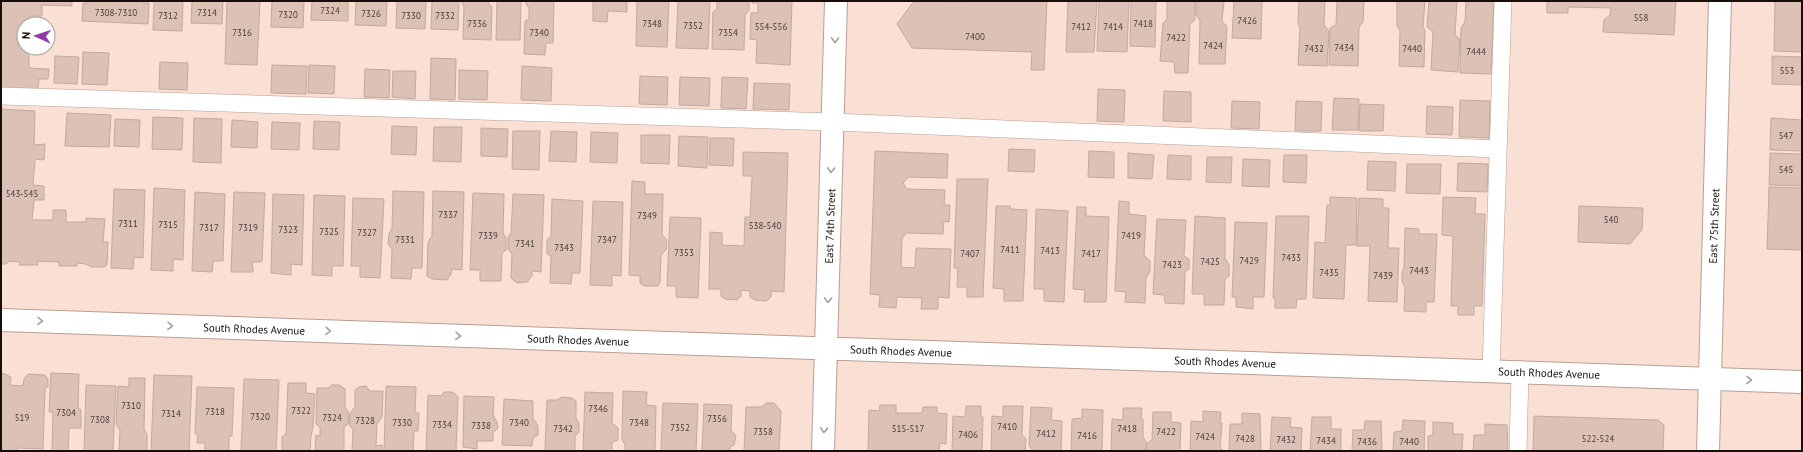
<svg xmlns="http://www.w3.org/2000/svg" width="1803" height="452" font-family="'PT Sans',sans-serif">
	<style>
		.building { fill: #dbc1b6; stroke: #c2a89e }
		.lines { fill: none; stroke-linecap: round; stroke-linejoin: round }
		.service-casing { stroke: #b89f95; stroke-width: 18 }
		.minor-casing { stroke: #b89f95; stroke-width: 24 }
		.tertiary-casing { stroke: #b89f95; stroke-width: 24 }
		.service { stroke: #fff; stroke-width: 17 }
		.minor { stroke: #fff; stroke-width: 22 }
		.tertiary { stroke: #fff; stroke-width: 22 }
		.oneway { stroke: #a29f9d }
		.labels { text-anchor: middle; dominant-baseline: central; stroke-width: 3; stroke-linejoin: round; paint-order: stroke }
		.number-label { font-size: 9px; fill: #483b35 }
		.street-label { font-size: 11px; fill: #170e0a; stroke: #fff }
	</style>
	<rect width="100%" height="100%" fill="#fadfd5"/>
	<!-- building -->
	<path class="building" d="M1,1h71v5l-30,-1v11h-12v8h-6v24h5v20l20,1 -1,10h-9l-1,11 -37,-1z
		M88,1h55v2h6l-1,21 -66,-3 1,-18h5z
		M154,1h29l-1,30 -29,-1z
		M192,1h31l-1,23 -31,-1z
		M227,1h33l-3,64 -32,-1z
		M272,1h32l-1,27 -32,-1z
		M312,1h36v20l-37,-1z
		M356,1h31l-1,25 -31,-1z
		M397,1h29l-1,28 -29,-1z
		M432,1h27l-1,29 -27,-1z
		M461,1h26l5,6 -1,33 -28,-1 1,-33z
		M497,1h24l-1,39h-24z
		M526,1h28l-1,42h-7l-1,12 -21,-1 1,-33 4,-2v-11l-3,-4z
		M593,1h34v11l-19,-1 -1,11 -14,-1z
		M637,1h32l-2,46 -31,-1z
		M678,1h32l-2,48 -32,-1z
		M717,1h32v9l-4,5 -1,35 -32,-1 1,-37 4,-3z
		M752,1h40l-2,64 -34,-2 1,-23 -7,-1 1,-26h7v-10h-6z
		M914,1l51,1v-1h82l-3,69h-13l1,-18 -120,-4 -15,-24z
		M1068,1h29l-3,51h-28z
		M1099,1h30l-2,51 -30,-1z
		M1131,1h25l-1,46 -25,-1z
		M1167,1h28v19l-5,4 -2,49h-13l-1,-11 -14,-1 3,-38 4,-4z
		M1196,1h28l-2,21 5,4 -2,38h-26l1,-43 -4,-7z
		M1234,1h28l-1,38 -29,-1z
		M1299,1h26l-1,24 5,6 -2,35 -29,-1 2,-37 -2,-5z
		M1337,1h27l-1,21 -4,5 -1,39 -29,-1 1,-37 6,-3z
		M1397,1h28l-2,25 2,5 -1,36 -25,-1 1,-35 -3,-5z
		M1429,1h28l-2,34 5,4 -2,33 -27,-2 2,-38 -6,-5z
		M1466,1h28l-3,73 -31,-1 1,-45 4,-6z
		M1547,1h129l-2,34 -71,-3 1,-12 6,-5 1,-7 -43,-1v6h-21z
		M1775,1h27v51l-28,-1z
		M83,52l26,1 -2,32 -25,-1z
		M55,56l24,1 -2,27 -23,-1z
		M1772,56l30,1v28l-30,-1z
		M431,58l25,1 -1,41 -25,-1z
		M160,62l28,1 -1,27 -28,-1z
		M272,65l35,1 -1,28 -35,-1z
		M309,65l26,1 -1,28 -26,-1z
		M522,66l30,2 -1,33 -30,-1z
		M365,69l25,1 -1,28 -25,-1z
		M459,70l29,1 -1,29 -28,-1z
		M393,71h23l-1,28 -23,-2z
		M640,76l28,1 -1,28 -28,-1z
		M680,77l30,1 -1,28 -30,-1z
		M722,77l26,1 -2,31 -25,-1z
		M754,83l36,1 -1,26 -36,-1z
		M1098,89l27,1 -1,32 -27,-1z
		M1164,91l27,1v30l-28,-1z
		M1334,98l25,1 -1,31h-26z
		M1460,100l30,1 -1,37 -30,-1z
		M1232,101l28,1 -1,27 -28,-1z
		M1296,101l26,1 -1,29h-26z
		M1360,104l24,1 -1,26h-24z
		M1427,106l26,1 -1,28 -26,-1z
		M1,109l34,2 -1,34 11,-1 -1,16 -9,-1 -2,26 11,1v14h-10l-2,20h21v-10h13v12h20v-4l19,1 -2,23h5l-1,23 -3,2h-13l-5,-3 -9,-1v3h-18v-4l-22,-1 1,4h-19l1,-3 -10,-1 -4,3h-5z
		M67,113l44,2 -2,32 -44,-1z
		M153,117l30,1 -1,32 -30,-1z
		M194,118l28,1 -1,44 -28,-1z
		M1771,118l31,2v31l-32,-1z
		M115,119l25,1 -1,27 -25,-1z
		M232,120l26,2 -1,26 -26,-1z
		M314,121l26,1 -1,28 -26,-1z
		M272,122l28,1 -1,27 -28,-1z
		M392,126l25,1 -1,28 -25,-1z
		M434,127h28l-1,35 -28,-1z
		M481,128l27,1 -1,28 -26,-1z
		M513,131h27l-1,39 -27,-1z
		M551,131l26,1 -1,30 -27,-1z
		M591,132l27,1 -1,30 -27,-1z
		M641,135h29l-1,29 -28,-1z
		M679,136l29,1 -1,31 -29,-2z
		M710,138h24l-1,28 -24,-1z
		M1009,149l26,1 -1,22 -26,-1z
		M875,151l73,3 -1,24 -39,-1 -5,6 4,6 38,1 -1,15h6l-1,17 -5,-1 -1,13 -37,-1 -4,6 -1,28 14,1 1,-20 35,1 -2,49 -11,-1v12h-17l1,-11 -25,-1 -1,11 -17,-1 1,-12 -10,-1z
		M1089,151l25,1v26l-26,-1z
		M743,152l45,1 -4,139 -13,-1v6l-5,4 -11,-1 -5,-3v-6l-9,-1v6l-4,4 -12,-1 -4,-3v-7h-12l1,-57 12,1v12l22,1 1,-29h5l2,-41h-9z
		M1128,153l26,2 -2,24 -24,-1z
		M1770,153l32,1v32l-33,-1z
		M1168,155l23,1v24l-24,-1z
		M1284,155h23l-1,28 -23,-1z
		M1207,157h25l-1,26 -25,-1z
		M1243,159l27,1 -1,27 -27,-1z
		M1368,161l28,1 -1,29 -28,-1z
		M1458,163l30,1 -1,28 -30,-1z
		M1407,164h34l-1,30 -34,-1z
		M957,179h31l-5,118h-16v-10h-10l1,-19h-4z
		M632,181l13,1v12h18l-1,41 5,5 -1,10 -5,5 -1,27 -2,4h-14l-4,-3v-7l-11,-1z
		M1769,187l33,1v62l-35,-1z
		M154,188l31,2 -2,70 -10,-1v12l-22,-1z
		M114,189l31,1 -2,68 -9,-1 -1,12 -22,-1z
		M393,191l31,1 -2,76h-10l-1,11 -20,-1 1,-29 -4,-5 1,-10 3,-6z
		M433,191l31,1 -2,78 -10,-1 -1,5 -4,6 -15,-1 -5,-3 1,-34 4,-6z
		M195,192l30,2 -2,67h-10l-1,11 -20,-1z
		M234,192l31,1 -3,69h-10l1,10h-22z
		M473,193l31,1 -1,39 3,5v12l-4,3 -1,28h-21v-11h-10z
		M273,194l31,1 -2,70 -11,-1v11l-20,-2z
		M513,194l31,1 -3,77 -9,-1v5l-5,6 -10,1 -6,-5 1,-24 -4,-5v-12l3,-4z
		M314,195l31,1 -2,70h-11v10l-20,-1z
		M1330,197l27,1 -1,47h-10l-2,54 -31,-1 2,-56 10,1 2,-38h3z
		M1443,197l33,1 -1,16h10l-3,92h-8v9h-16v-9h-7l2,-70 -11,-1z
		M353,198l31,1 -4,79 -20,-1v-11h-9z
		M1359,198l24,1v9h6l-1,40h11l-2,54 -29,-1 2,-55h-13z
		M552,199l31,2 -3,72h-8l-1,11 -21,-1 1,-27 -4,-2v-14l4,-4z
		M593,201l30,1 -2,74 -9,-1v11l-22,-1z
		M1119,201l10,1v12l17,2 -2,39 6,6v11l-4,6 -1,25 -20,-1 1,-10 -11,-1z
		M996,206h14l1,3 16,1 -4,91h-19v-12l-11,-1z
		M1579,206l64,2 -1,22 -12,14 -52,-2z
		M1077,207h9v9l23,1 -3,85h-22l1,-12 -12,-1z
		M1036,209l32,2 -4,91 -20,-1v-12h-10z
		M1195,216l30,2v40l4,7v11l-4,3 -1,26h-20v-11h-12z
		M1276,216h33l-3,83h-9l-1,9h-21v-10h-2z
		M670,217l31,1 -3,80 -22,-1v-11h-9z
		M1157,219l29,1 -2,36 5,3v10l-4,3 -1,32 -19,-1 -1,-8 -11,-1z
		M1235,222l32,1 -3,74h-11v12l-17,-2v-10h-4z
		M1405,228l14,1v5h18l-3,68h-8v10l-22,-1 1,-24 -3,-5v-10l2,-5z
		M1,373l4,1 6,3 -1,8 13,1 1,-7 4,-5 17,1 3,4v8h-3l-2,62 -25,-1v3h-17z
		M51,373l28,1 -1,33 3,3v18h-12l-1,23h-16l1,-39h-4z
		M154,375l38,1 -3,75h-38z
		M129,378h16l-1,51 3,6v16h-28l1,-21 -4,-6 2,-38 11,1z
		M244,379l35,1 -3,71h-35z
		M288,383h18v10l9,1 -2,33 -2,9 -1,15h-28v-14l4,-3z
		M86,385l30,1 -3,65h-29z
		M332,385h7l6,4v18l3,4 1,12 -5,4v24h-29l1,-16 4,1v-8l-4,-4 1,-36h11z
		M366,386l4,5h13l-1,26 -5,7 -1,22 6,-1v6h-30l1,-21 -4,-6 1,-11 5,-6v-17l4,-3z
		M386,386l30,1 -1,26h4l-1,18h-4l-1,20h-29z
		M197,387l37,1 -2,48h-3v15h-24v-8h-8l1,-9h-3z
		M623,391l24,1 -1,13 10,1 -1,45h-30v-6l-3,-6z
		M444,392h9l5,5 -2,54h-30l2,-56 13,1z
		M585,392l28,1 -1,30 6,5v12l-6,2v9h-29z
		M464,396l30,1 -1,18 4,7 1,6 -5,5v8h-16v8l-14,-2z
		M562,397l10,1 4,3v17l3,5v9l-4,4v15h-30l2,-51h10z
		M504,399l29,2v17l5,8v9l-5,3 -1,8 -30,-1z
		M663,403l35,1 -2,47h-35z
		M766,403h8l7,8 -2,40h-35l2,-44h16z
		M704,404l28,1 -1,25 5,6 -2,9 -4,2v4h-28z
		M880,405h16v8h26l1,-6h14v6l10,1 -1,30 -6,-1 -1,8h-71l1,-41 10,1z
		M966,406h15v11h2l-1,34h-30l1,-35 12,1z
		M1003,406h20l-1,29 4,4 -1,12h-34l1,-35 11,1z
		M1031,407l21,1 -1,12 11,1 -1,30h-28l-4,-6z
		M1123,408h19l-1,11h2v18l3,5v9h-35l1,-32 11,1z
		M1082,409l21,1 -1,41h-31l1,-32 10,-1z
		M1203,411l18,1 -1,12 2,-1 -2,25 4,3h-34l1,-30 12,1z
		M1153,412h18v10l10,1 -1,28h-34l1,-8 5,-3z
		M1242,413l18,1 1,37h-32l1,-27h12z
		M1534,416l124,4 6,5 -1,26h-130z
		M1272,417l19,1 -1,9 12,1 -1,23h-31z
		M1312,417h19v12h10v22h-31z
		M1403,420l22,1 -1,30h-31l1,-19 8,-1z
		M1365,421h16l1,30h-30l1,-21h11z
		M1433,422l20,1v11h10l-1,17h-34v-15l5,-1z
		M1485,424l22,1 1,26h-35l1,-16h11z"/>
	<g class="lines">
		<!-- service casing -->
		<g class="service-casing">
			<path id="service" d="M1,96l832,26 665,27
				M1491,371l12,-370
				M1518,451l2,-79"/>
		</g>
		<!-- minor casing -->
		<g class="minor-casing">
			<path id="minor" d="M1,320l1801,62
				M823,451l13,-450"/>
		</g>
		<!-- tertiary casing -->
		<g class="tertiary-casing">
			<path id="tertiary" d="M1708,451l12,-450"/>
		</g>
		<!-- service -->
		<use href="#service" class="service"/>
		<!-- minor -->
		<use href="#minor" class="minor"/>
		<!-- tertiary -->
		<use href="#tertiary" class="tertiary"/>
	</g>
	<!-- one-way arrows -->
	<defs><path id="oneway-chevron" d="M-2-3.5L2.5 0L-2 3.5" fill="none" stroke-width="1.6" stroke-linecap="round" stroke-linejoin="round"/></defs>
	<g class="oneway">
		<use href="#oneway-chevron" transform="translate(835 40) rotate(92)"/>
		<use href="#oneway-chevron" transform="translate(831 170) rotate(92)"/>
		<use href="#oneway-chevron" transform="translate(828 300) rotate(92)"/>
		<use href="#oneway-chevron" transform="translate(40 321) rotate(2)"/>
		<use href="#oneway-chevron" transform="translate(170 326) rotate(2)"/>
		<use href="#oneway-chevron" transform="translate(328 331) rotate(2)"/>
		<use href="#oneway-chevron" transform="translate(458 336) rotate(2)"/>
		<use href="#oneway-chevron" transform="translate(1749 380) rotate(2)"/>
		<use href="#oneway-chevron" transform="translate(824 430) rotate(92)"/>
	</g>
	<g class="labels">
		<!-- number labels -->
		<g class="number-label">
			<text x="330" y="10">7324</text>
			<text x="116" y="12">7308-7310</text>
			<text x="207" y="12">7314</text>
			<text x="371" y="13">7326</text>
			<text x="288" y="14">7320</text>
			<text x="168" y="15">7312</text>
			<text x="411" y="15">7330</text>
			<text x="445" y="15">7332</text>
			<text x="1641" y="17">558</text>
			<text x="1247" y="20">7426</text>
			<text x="477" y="23">7336</text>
			<text x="652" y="23">7348</text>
			<text x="1143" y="23">7418</text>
			<text x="693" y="25">7352</text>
			<text x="771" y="26">554-556</text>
			<text x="1081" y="26">7412</text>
			<text x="1113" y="26">7414</text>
			<text x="242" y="32">7316</text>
			<text x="539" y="32">7340</text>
			<text x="728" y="32">7354</text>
			<text x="975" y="36">7400</text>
			<text x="1176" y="37">7422</text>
			<text x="1213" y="45">7424</text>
			<text x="1344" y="47">7434</text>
			<text x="1314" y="48">7432</text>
			<text x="1412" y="48">7440</text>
			<text x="1476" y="51">7444</text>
			<text x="1787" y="70">553</text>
			<text x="1786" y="135">547</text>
			<text x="1786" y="169">545</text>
			<text x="22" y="193">543-545</text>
			<text x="448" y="214">7337</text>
			<text x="647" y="215">7349</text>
			<text x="1611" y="219">540</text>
			<text x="128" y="223">7311</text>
			<text x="168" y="224">7315</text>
			<text x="765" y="225">538-540</text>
			<text x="209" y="227">7317</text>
			<text x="248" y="227">7319</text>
			<text x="288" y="229">7323</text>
			<text x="329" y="231">7325</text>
			<text x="367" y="232">7327</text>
			<text x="488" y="235">7339</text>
			<text x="1131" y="235">7419</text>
			<text x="405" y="239">7331</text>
			<text x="607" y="239">7347</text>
			<text x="525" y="243">7341</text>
			<text x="564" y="247">7343</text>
			<text x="1010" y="249">7411</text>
			<text x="1050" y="250">7413</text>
			<text x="684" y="252">7353</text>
			<text x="970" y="253">7407</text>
			<text x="1091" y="253">7417</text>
			<text x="1291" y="257">7433</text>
			<text x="1249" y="260">7429</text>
			<text x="1210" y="261">7425</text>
			<text x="1172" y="264">7423</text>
			<text x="1419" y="270">7443</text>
			<text x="1329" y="272">7435</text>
			<text x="1383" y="275">7439</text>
			<text x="131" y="405">7310</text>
			<text x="598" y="408">7346</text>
			<text x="301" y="410">7322</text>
			<text x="215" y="411">7318</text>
			<text x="66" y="412">7304</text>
			<text x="171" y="413">7314</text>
			<text x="260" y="416">7320</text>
			<text x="22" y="417">519</text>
			<text x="332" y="417">7324</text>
			<text x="717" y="418">7356</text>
			<text x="100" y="419">7308</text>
			<text x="365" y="420">7328</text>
			<text x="402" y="422">7330</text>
			<text x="519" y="422">7340</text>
			<text x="639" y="422">7348</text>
			<text x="442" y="424">7334</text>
			<text x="481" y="425">7338</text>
			<text x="1007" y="426">7410</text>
			<text x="680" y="427">7352</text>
			<text x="563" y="428">7342</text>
			<text x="908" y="428">515-517</text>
			<text x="1127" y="428">7418</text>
			<text x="763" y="431">7358</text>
			<text x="1166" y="431">7422</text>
			<text x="1046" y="433">7412</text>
			<text x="968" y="434">7406</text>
			<text x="1087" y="435">7416</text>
			<text x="1205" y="436">7424</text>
			<text x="1245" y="438">7428</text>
			<text x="1598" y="438">522-524</text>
			<text x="1286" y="439">7432</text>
			<text x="1326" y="440">7434</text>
			<text x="1367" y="441">7436</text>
			<text x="1409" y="441">7440</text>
		</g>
		<!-- street labels -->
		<g class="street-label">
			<text transform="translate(830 226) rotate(-88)">East 74th Street</text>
			<text transform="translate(1714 226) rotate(-88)">East 75th Street</text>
			<text transform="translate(254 329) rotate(2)">South Rhodes Avenue</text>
			<text transform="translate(578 340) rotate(2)">South Rhodes Avenue</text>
			<text transform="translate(901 351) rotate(2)">South Rhodes Avenue</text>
			<text transform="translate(1225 362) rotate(2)">South Rhodes Avenue</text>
			<text transform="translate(1549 373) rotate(2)">South Rhodes Avenue</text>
		</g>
	</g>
	<!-- border -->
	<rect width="1803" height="452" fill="none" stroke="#170e0a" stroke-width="4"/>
	<!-- north arrow -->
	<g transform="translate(36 36) rotate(273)"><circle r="19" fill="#ffffff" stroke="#a29f9d"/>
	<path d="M0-3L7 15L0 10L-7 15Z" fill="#903ca9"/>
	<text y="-6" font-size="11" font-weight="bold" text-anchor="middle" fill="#170e0a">N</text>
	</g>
</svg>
